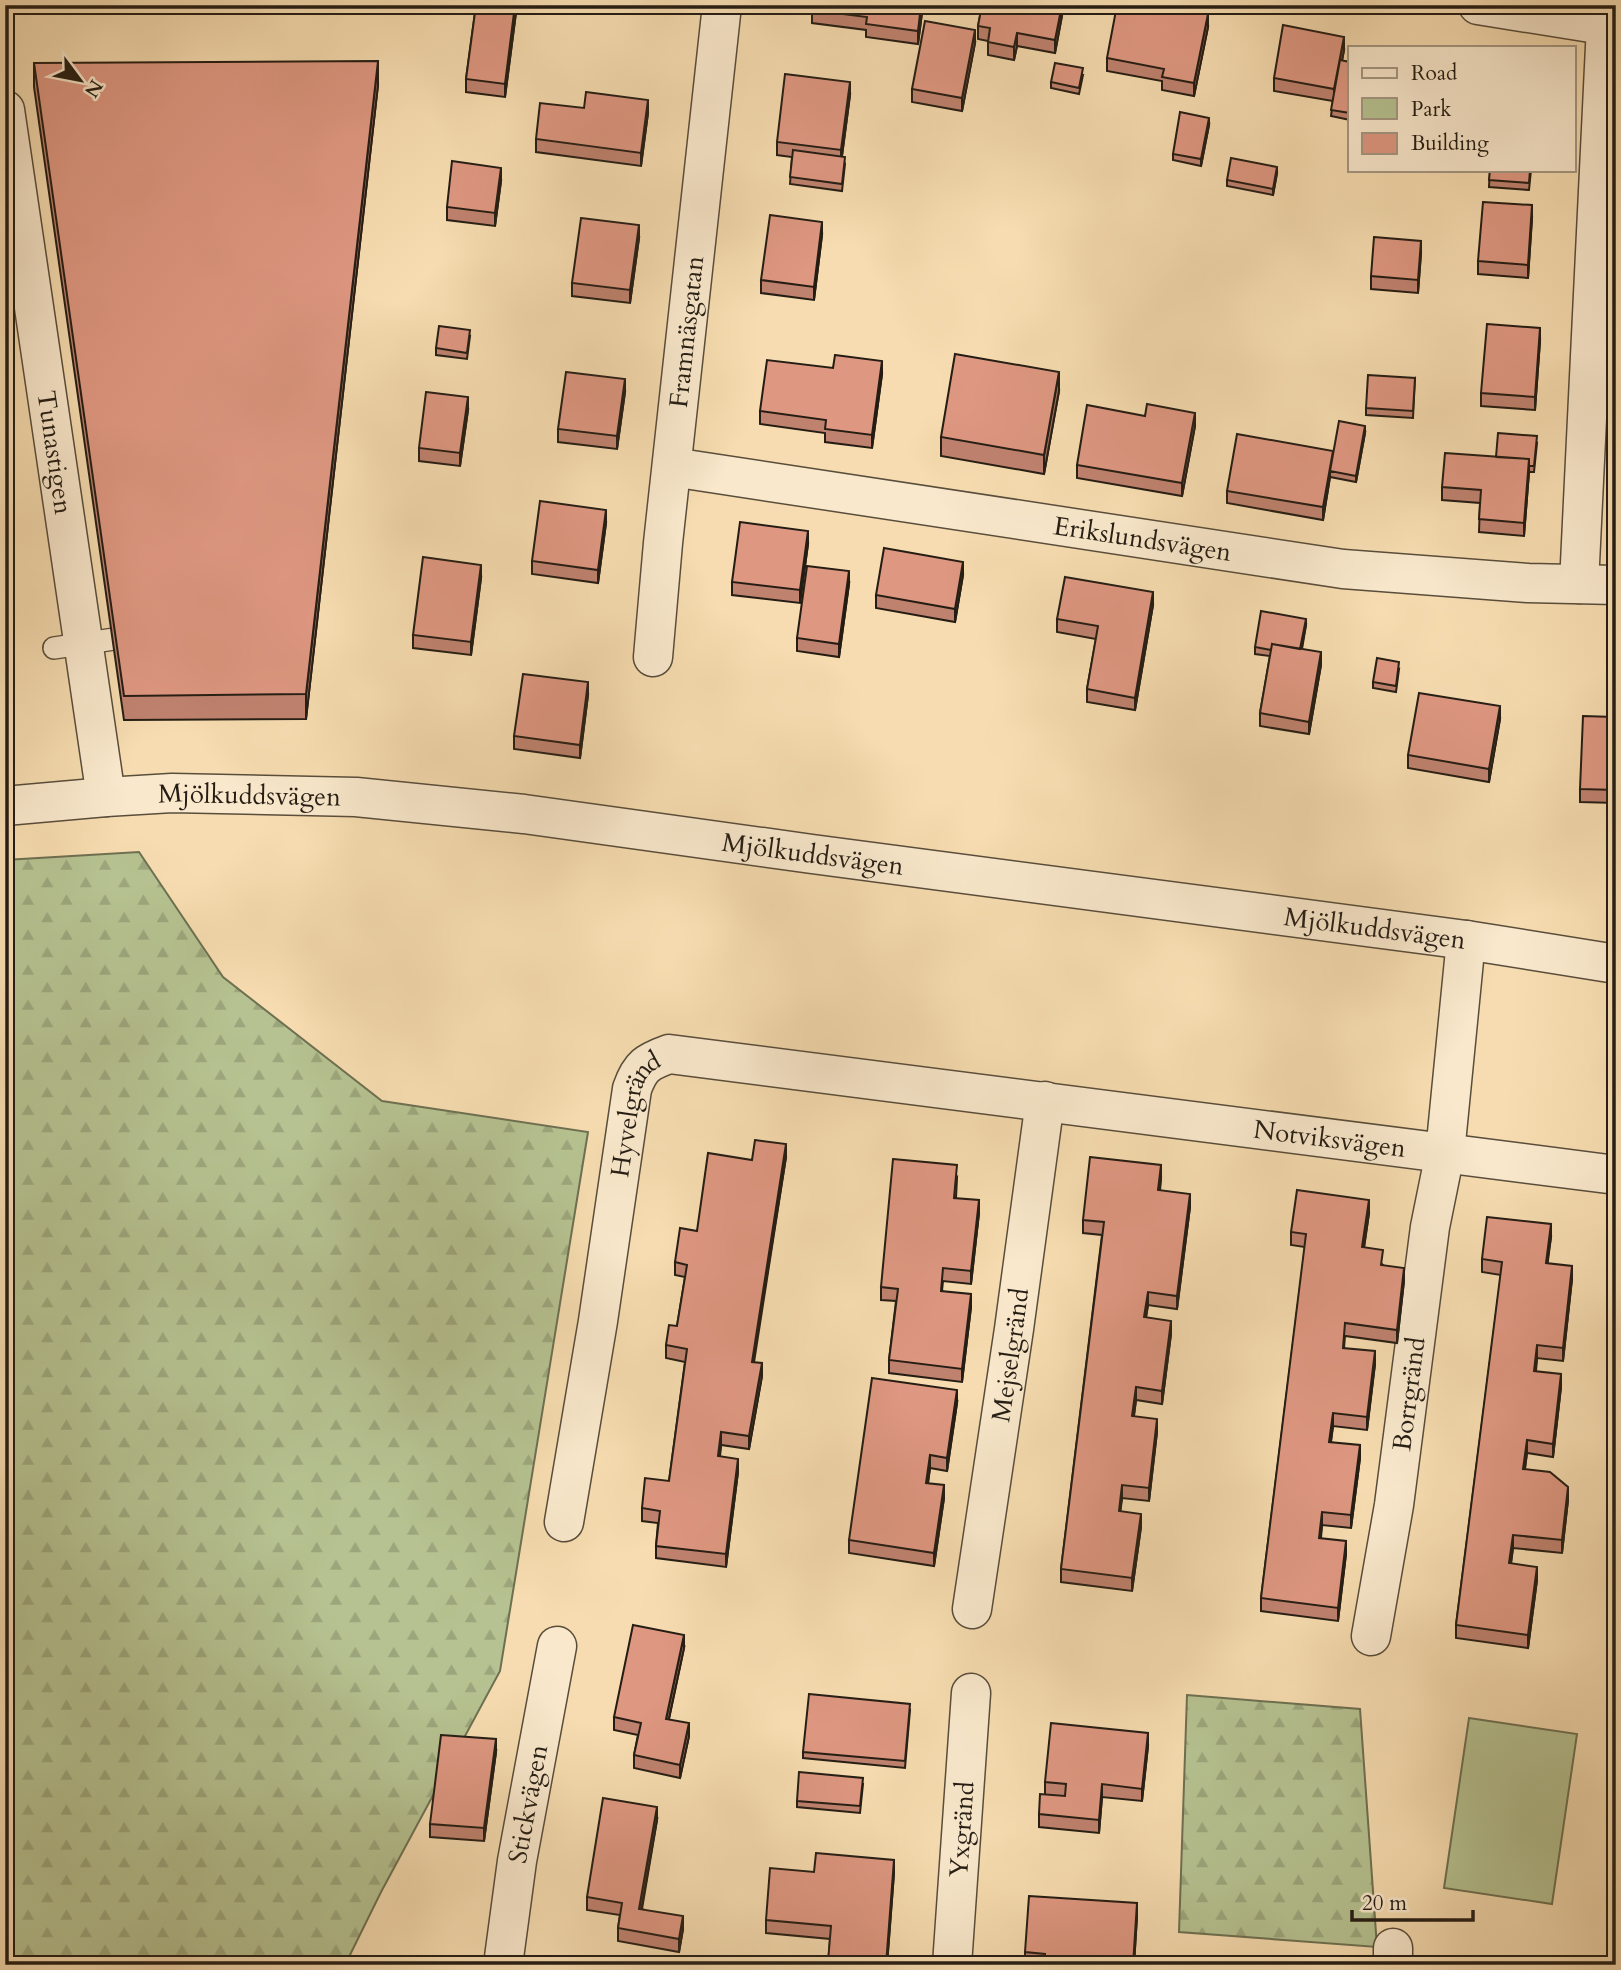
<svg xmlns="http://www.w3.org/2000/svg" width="1621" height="1970" font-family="Cardo,serif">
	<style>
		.forest { fill: url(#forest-firs); stroke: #6e7052; stroke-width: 2 }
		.green { fill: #b6c291; stroke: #6e7052; stroke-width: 2 }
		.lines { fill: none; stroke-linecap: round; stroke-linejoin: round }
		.service-casing { stroke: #594d3b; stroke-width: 24 }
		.minor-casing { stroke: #594d3b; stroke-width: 41 }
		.tertiary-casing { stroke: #594d3b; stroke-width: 41 }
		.service { stroke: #f9e8cc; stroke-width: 21 }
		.minor { stroke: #f9e8cc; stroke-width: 38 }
		.tertiary { stroke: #f9e8cc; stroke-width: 38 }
		.wall { fill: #bf826f; stroke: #251d14; stroke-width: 2 }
		.shaded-wall { fill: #9b6a5a; stroke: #251d14; stroke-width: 2 }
		.building { fill: #de9781; stroke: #251d14; stroke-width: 2 }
		.labels { text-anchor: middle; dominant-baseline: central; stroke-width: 5; stroke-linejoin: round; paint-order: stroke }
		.street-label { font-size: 26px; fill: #251d14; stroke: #f9e8cc }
	</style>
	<defs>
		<pattern id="forest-firs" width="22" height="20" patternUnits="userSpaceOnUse" patternTransform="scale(1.75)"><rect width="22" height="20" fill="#b6c291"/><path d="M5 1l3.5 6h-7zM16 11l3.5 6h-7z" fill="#9ca67c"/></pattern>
	</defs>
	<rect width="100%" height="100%" fill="#f6dcb0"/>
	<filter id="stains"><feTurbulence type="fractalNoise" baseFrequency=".00286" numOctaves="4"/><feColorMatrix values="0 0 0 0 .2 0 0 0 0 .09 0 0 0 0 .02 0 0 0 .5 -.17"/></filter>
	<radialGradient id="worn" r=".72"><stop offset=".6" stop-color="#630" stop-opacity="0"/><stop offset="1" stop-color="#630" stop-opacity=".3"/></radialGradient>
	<!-- forest -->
	<path class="forest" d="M139,852l84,125 159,124 206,31 -88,539 -119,221 -36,73h-340v-1105z
		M1187,1695l173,14 17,238 -198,-15z"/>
	<!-- green -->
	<path class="green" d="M1469,1718l108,16 -25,170 -108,-16z"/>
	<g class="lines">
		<!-- service casing -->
		<g class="service-casing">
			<path id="service" d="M54,648l60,-9"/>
		</g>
		<!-- minor casing -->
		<g class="minor-casing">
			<g id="minor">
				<path d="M1478,5l138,22"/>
				<path id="s1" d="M5,110l101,687"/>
				<path id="s2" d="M672,467l671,102 185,14 88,2"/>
				<path d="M1579,584l28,-579"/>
				<path id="s3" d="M653,657l10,-114 59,-538"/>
				<path id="s4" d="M564,1522l34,-201 34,-232c8,-23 15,-27 37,-35l947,121"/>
				<path id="s5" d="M972,1609l42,-280 31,-228"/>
				<path id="s6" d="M1371,1636l23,-131 36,-278 15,-74 21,-213"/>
				<path d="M1393,1948v17"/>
				<path id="s7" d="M503,1965l14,-104 40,-215"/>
				<path id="s8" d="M952,1965l19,-272"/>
			</g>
		</g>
		<!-- tertiary casing -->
		<g class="tertiary-casing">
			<g id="tertiary">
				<path id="s9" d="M5,806l101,-9 66,-4 184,4 168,17 288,40 654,86 150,24"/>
			</g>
		</g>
		<!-- service -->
		<use href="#service" class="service"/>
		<!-- minor -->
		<use href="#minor" class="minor"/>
		<!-- tertiary -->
		<use href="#tertiary" class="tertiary"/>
	</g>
	<!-- wall -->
	<path class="wall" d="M476,5h41l-12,92 -39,-5v-13z
		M625,5h37l-1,5z
		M923,5l-5,39 -52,-7v-7l-54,-7v-13z
		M982,5h82l-9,48 -38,-7 -3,14 -26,-5v-14l-10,-2v-13z
		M1208,27l-14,69 -32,-6v-9l-55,-10v-13z
		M975,43l-13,68 -50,-9v-13z
		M1344,50l-2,11 8,1v58l-19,-4 2,-15 -59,-10v-13z
		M34,63l344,22 -72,634 -182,1 -90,-633z
		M1083,75l-4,19 -28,-6v-6z
		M850,95l-8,61 3,8 -3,27 -52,-7 2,-27 -15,-2v-13z
		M584,108l64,5 -7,53 -105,-14v-13z
		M1209,125l-8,41 -28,-6v-6z
		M1490,170h41l-2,20 -40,-3z
		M1277,173l-4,22 -46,-9v-6z
		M501,181l-6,45 -48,-6v-13z
		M1532,218l-4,60 -50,-4v-13z
		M822,235l-8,65 -53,-7v-13z
		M639,238l-9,65 -58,-7v-13z
		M1421,253l-3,40 -47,-4v-13z
		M470,336l-3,23 -31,-4v-7z
		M1540,341l-5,69 -54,-4v-13z
		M882,374l-10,74 -47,-6v-9l-65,-9v-13z
		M1415,378l-2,40 -47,-3v-7z
		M1059,391l-15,83 -103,-18v-19z
		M625,392l-8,57 -59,-7v-13z
		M468,410l-8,56 -41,-5v-13z
		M1145,416l50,10 -13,70 -105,-18v-13z
		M1365,433l-9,49 -26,-5 -7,43 -96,-17v-12l106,-33z
		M1537,443l-3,29h-5l-5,64 -45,-4 1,-29 -38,-3v-13l54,-30z
		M606,523l-8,60 -66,-9v-13z
		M808,544l-8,59 -68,-8v-13z
		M963,575l-8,47 -79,-14v-13z
		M481,578l-10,77 -58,-7v-13z
		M849,584l-10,73 -42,-6v-13z
		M1153,605l-18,105 -48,-8v-13l9,-50 -39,-7v-13z
		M1306,625l-4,24 19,16 -12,69 -49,-8v-13l10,-57 -15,-2v-7z
		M1399,669l-3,23 -23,-4v-6z
		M588,695l-8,63 -66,-9v-13z
		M1500,719l-11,63 -81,-14v-13z
		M1614,749h2v54l-36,-1v-13z
		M786,1157l-33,205 9,14 -13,73 -28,-4 -1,12 18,15 -12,95 -70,-9v-12l2,-23 -16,-2v-13l27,-27 16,-119 -19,-4v-13l11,-19 8,-49 -10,-2v-13l77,-102z
		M957,1178l-1,20 23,15 -8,71 -28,-3 -1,10 29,16 -9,75 -73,-9v-13l7,-59 -15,-1v-13z
		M1161,1178l-1,13 30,16 -13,102 -29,-4 -2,12 25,17 -9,70 -26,-4 -2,16 23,16 -8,69 -27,-3 -2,13 21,16 -9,64 -71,-9v-13l41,-334 -19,-2v-13z
		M1369,1213l-5,35 19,17 21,16 -7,62 -52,-7 -1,12 31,16 -8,66 -34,-4 -2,16 29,16 -9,70 -29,-3 -1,13 25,16 -8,67 -77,-10v-13l44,-351 -14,-2v-13z
		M1551,1237l-4,26 25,16 -9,82 -26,-3 -1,13 25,16 -8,70 -26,-4 -2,16 43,31 -6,53 -49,-5 -2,16 26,16 -9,68 -72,-10v-13l45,-350 -19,-3v-13z
		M957,1403l-10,68 -17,-3 -2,15 16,15 -10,68 -85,-13v-13z
		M684,1648l-15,71 20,17 -9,42 -46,-10v-13l4,-20 -24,-5v-13z
		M910,1710l-5,58 -102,-10v-6z
		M1148,1746l-6,55 -40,-4 -3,36 -60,-6v-13l6,-19v-13z
		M496,1752l-12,89 -54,-4v-13z
		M863,1784l-3,29 -63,-6v-6z
		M657,1820l-15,89 41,20 -4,23 -61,-11v-13l2,-13 -33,-5v-13z
		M814,1872l80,1 -7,92h-59l2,-26 -64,-6v-13z
		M1137,1916l-3,49h-111l2,-4v-9z"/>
	<!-- shaded-wall -->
	<path class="shaded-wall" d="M515,5h2l-12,92v-13z
		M921,5h2l-5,39v-13z
		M1062,5h2l-9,48v-13z
		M1208,14v13l-14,69v-13z
		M975,30v13l-13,68v-13z
		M1017,33v13l-3,14v-13z
		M1344,37v13l-10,52v-13z
		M378,61v24l-72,634v-25z
		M850,82v13l-9,68v-13z
		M648,100v13l-7,53v-13z
		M1209,118v7l-8,41v-7z
		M1277,167v6l-4,22v-6z
		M501,168v13l-6,45v-13z
		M1532,205v13l-4,60v-13z
		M822,222v13l-8,65v-13z
		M639,225v13l-9,65v-13z
		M1421,241v12l-3,40v-13z
		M1540,328v13l-5,69v-13z
		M882,361v13l-10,74v-13z
		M1059,372v19l-15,83v-19z
		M625,379v13l-8,57v-13z
		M468,397v13l-8,56v-13z
		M1195,413v13l-13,70v-13z
		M1365,426v7l-9,49v-6z
		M1333,451v13l-3,7v6l-7,43v-13z
		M1529,459v13l-5,64v-13z
		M606,510v13l-8,60v-13z
		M808,531v13l-8,59v-13z
		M963,562v13l-8,47v-13z
		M481,565v13l-10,77v-13z
		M849,571v13l-10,73v-13z
		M1153,592v13l-18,105v-12z
		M1306,619v6l-7,36v-6z
		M1321,652v13l-12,69v-12z
		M588,682v13l-8,63v-13z
		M1500,706v13l-11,63v-13z
		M786,1144v13l-34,218v-13z
		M1161,1165v13l-3,25v-13z
		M1190,1194v13l-13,102v-13z
		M979,1200v13l-8,71v-13z
		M1369,1200v13l-7,47v-13z
		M1551,1224v13l-5,39v-13z
		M1572,1266v13l-9,82v-13z
		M1404,1268v13l-7,62v-13z
		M1148,1292v13l-4,25v-13z
		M971,1294v13l-9,75v-13z
		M1171,1321v13l-9,70v-13z
		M1537,1345v13l-3,26v-13z
		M1375,1351v13l-8,66v-13z
		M762,1363v13l-13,73v-13z
		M1561,1374v13l-8,70v-13z
		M1136,1387v13l-4,29v-13z
		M957,1390v13l-10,68v-13z
		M1333,1413v13l-4,29v-13z
		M1157,1419v13l-8,69v-13z
		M721,1432v13l-3,24v-13z
		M1527,1440v13l-4,29v-13z
		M1360,1445v13l-9,70v-13z
		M930,1455v13l-4,28v-13z
		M738,1459v13l-12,95v-13z
		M944,1485v13l-10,68v-13z
		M1122,1485v13l-3,26v-13z
		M1568,1487v13l-6,53v-13z
		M1322,1512v13l-3,26v-13z
		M1141,1514v13l-9,64v-13z
		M1513,1535v13l-4,28v-13z
		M1346,1541v13l-8,67v-13z
		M1537,1567v13l-9,68v-13z
		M684,1635v13l-18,84v-13z
		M689,1723v13l-9,42v-13z
		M1148,1733v13l-6,55v-12z
		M496,1739v13l-12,89v-13z
		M1102,1784v13l-3,36v-13z
		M657,1807v13l-18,102v-13z
		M894,1860v13l-7,92h-1z
		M1137,1903v13l-3,49h-1z
		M683,1916v13l-4,23v-13z"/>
	<!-- building -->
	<path class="building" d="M476,5h39l-10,79 -39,-5z
		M812,5h109l-3,26 -52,-7 1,-7 -55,-7z
		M982,5h80l-7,35 -38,-7 -3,14 -26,-5 2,-14 -12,-2z
		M1117,5h46l45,9 -14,69 -32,-6 2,-8 -57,-11z
		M925,21l50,9 -13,68 -50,-9z
		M1283,25l61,12 -10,52 -60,-11z
		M1340,60l10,2v51l-19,-3z
		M378,61l-72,633 -182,2 -90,-633z
		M1055,63l28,5 -4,20 -28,-6z
		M785,74l65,8 -9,68 -64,-8z
		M586,92l62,8 -7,53 -105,-14 4,-36 44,5z
		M1180,112l29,6 -8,41 -28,-5z
		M793,150l52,7 -3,27 -52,-7z
		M1231,158l46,9 -4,22 -46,-9z
		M452,161l49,7 -6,45 -48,-6z
		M1490,170h40l-1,13 -40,-3z
		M1483,202l49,3 -4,60 -50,-4z
		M770,215l52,7 -8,65 -53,-7z
		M581,218l58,7 -9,65 -58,-7z
		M1374,237l47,4 -3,39 -47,-4z
		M1487,324l53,4 -5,69 -54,-4z
		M439,326l31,4 -3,23 -31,-5z
		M955,354l104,18 -15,83 -103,-18z
		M835,355l47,6 -10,74 -47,-6 1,-9 -66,-9 7,-51 66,8z
		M566,372l59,7 -8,57 -59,-7z
		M1368,375l47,3 -2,33 -47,-3z
		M426,392l42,5 -8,56 -41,-5z
		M1147,404l48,9 -13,70 -105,-18 10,-60 58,11z
		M1339,421l26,5 -9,50 -26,-5z
		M1498,433l39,3 -3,30h-5v-7l-33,-2z
		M1237,434l96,17 -10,56 -96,-16z
		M1445,453l84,6 -5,64 -45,-4 2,-29 -39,-3z
		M540,501l66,9 -8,60 -66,-9z
		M740,522l68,9 -8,59 -68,-8z
		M884,548l79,14 -8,47 -79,-14z
		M423,557l58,8 -10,77 -58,-7z
		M807,566l42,5 -10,73 -42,-6z
		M1065,577l88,15 -18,106 -48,-9 11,-63 -41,-7z
		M1261,611l45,8 -6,30 -28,-5 -1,6 -16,-3z
		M1272,644l49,8 -12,70 -49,-9z
		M1377,658l22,4 -3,24 -23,-4z
		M523,674l65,8 -8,63 -66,-9z
		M1419,693l81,13 -11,63 -81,-14z
		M1583,716l31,1 -1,32h3v41l-36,-1z
		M755,1140l31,4 -34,218 10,1 -13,73 -28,-4 -3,24 20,3 -12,95 -70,-8 4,-35 -18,-3 3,-30 24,3 18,-132 -21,-4 3,-20 8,1 10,-61 -12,-3 5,-34 17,3 11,-78 44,7z
		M1090,1157l71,8 -3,25 32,4 -13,102 -29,-4 -4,25 27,4 -9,70 -26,-4 -4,29 25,3 -8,69 -27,-3 -3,26 22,3 -9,64 -71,-9 43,-347 -21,-2z
		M893,1159l64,6 -3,33 25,2 -8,71 -28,-3 -2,23 30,3 -9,75 -73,-9 9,-71 -17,-2z
		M1297,1190l72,10 -7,47 21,3 -2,15 23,3 -7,62 -52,-7 -2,25 32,3 -8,66 -34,-4 -4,29 31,3 -9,70 -29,-3 -3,26 27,3 -8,67 -77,-10 45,-364 -15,-2z
		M1487,1217l64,7 -5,39 26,3 -9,82 -26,-3 -3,26 27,3 -8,70 -26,-4 -4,29 27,3 18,15 -6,53 -49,-5 -4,28 28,4 -9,68 -72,-10 46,-363 -20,-3z
		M872,1378l85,12 -10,68 -17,-3 -4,28 18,2 -10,68 -85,-13z
		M633,1625l51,10 -18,84 23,4 -9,42 -46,-10 7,-32 -27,-6z
		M809,1694l101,10 -5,57 -102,-9z
		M1051,1723l97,10 -6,56 -40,-5 -3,36 -60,-6 1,-20 25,2 1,-12 -21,-2z
		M441,1735l55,4 -12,89 -54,-4z
		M799,1772l64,6 -3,28 -63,-5z
		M603,1798l54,9 -18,102 44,7 -4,23 -61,-11 4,-25 -35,-6z
		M816,1853l78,7 -8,105h-25l-33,-3 3,-36 -65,-6 4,-52 44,4z
		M1029,1896l108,7 -4,62h-110v-4l22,1v-8l-20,-2z
		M1344,1960v5h-79z"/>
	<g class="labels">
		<!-- street labels -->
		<g class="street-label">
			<text stroke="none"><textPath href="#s3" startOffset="327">Framnäsgatan</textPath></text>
			<text stroke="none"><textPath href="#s1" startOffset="346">Tunastigen</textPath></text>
			<text stroke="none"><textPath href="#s2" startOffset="476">Erikslundsvägen</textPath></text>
			<text stroke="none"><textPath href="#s9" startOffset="245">Mjölkuddsvägen</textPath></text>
			<text stroke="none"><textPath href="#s9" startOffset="812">Mjölkuddsvägen</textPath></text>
			<text stroke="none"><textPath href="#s9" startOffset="1379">Mjölkuddsvägen</textPath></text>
			<text stroke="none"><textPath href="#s4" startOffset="415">Hyvelgränd</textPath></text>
			<text stroke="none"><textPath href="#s4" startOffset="1158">Notviksvägen</textPath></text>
			<text stroke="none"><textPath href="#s5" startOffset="257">Mejselgränd</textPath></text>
			<text stroke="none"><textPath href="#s6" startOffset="245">Borrgränd</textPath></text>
			<text stroke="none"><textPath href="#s7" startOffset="163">Stickvägen</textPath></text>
			<text stroke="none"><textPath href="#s8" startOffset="136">Yxgränd</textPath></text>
		</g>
	</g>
	<!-- margin -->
	<rect width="1621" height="1970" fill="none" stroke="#f6dcb0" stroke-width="28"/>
	<rect x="7" y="7" width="1607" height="1956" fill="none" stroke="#251d14" stroke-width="3.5"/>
	<rect x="14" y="14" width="1593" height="1942" fill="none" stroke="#251d14" stroke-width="2"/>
	<!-- legend -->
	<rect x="1348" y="46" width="228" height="126" fill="#f9e8cc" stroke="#a49782" stroke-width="2"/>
	<rect x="1362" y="68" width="35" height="10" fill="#f9e8cc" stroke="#a49782" stroke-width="2"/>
	<text x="1411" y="80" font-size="21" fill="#251d14">Road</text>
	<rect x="1362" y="98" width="35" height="21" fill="#b6c291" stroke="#a49782" stroke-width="2"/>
	<text x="1411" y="116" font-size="21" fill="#251d14">Park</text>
	<rect x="1362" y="133" width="35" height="21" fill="#de9781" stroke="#a49782" stroke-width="2"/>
	<text x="1411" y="150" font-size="21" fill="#251d14">Building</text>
	<!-- north arrow -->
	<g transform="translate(80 80) rotate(122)" stroke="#f9e8cc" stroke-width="5" paint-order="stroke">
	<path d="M0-5L12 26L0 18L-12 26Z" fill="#251d14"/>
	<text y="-10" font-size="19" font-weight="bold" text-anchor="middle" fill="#251d14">N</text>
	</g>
	<!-- scale -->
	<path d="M1352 1910v10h121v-10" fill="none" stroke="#251d14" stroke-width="3.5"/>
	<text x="1362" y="1910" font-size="21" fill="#251d14" stroke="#f9e8cc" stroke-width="5" paint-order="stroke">20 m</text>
	<rect width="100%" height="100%" filter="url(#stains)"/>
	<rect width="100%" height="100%" fill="url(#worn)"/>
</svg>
